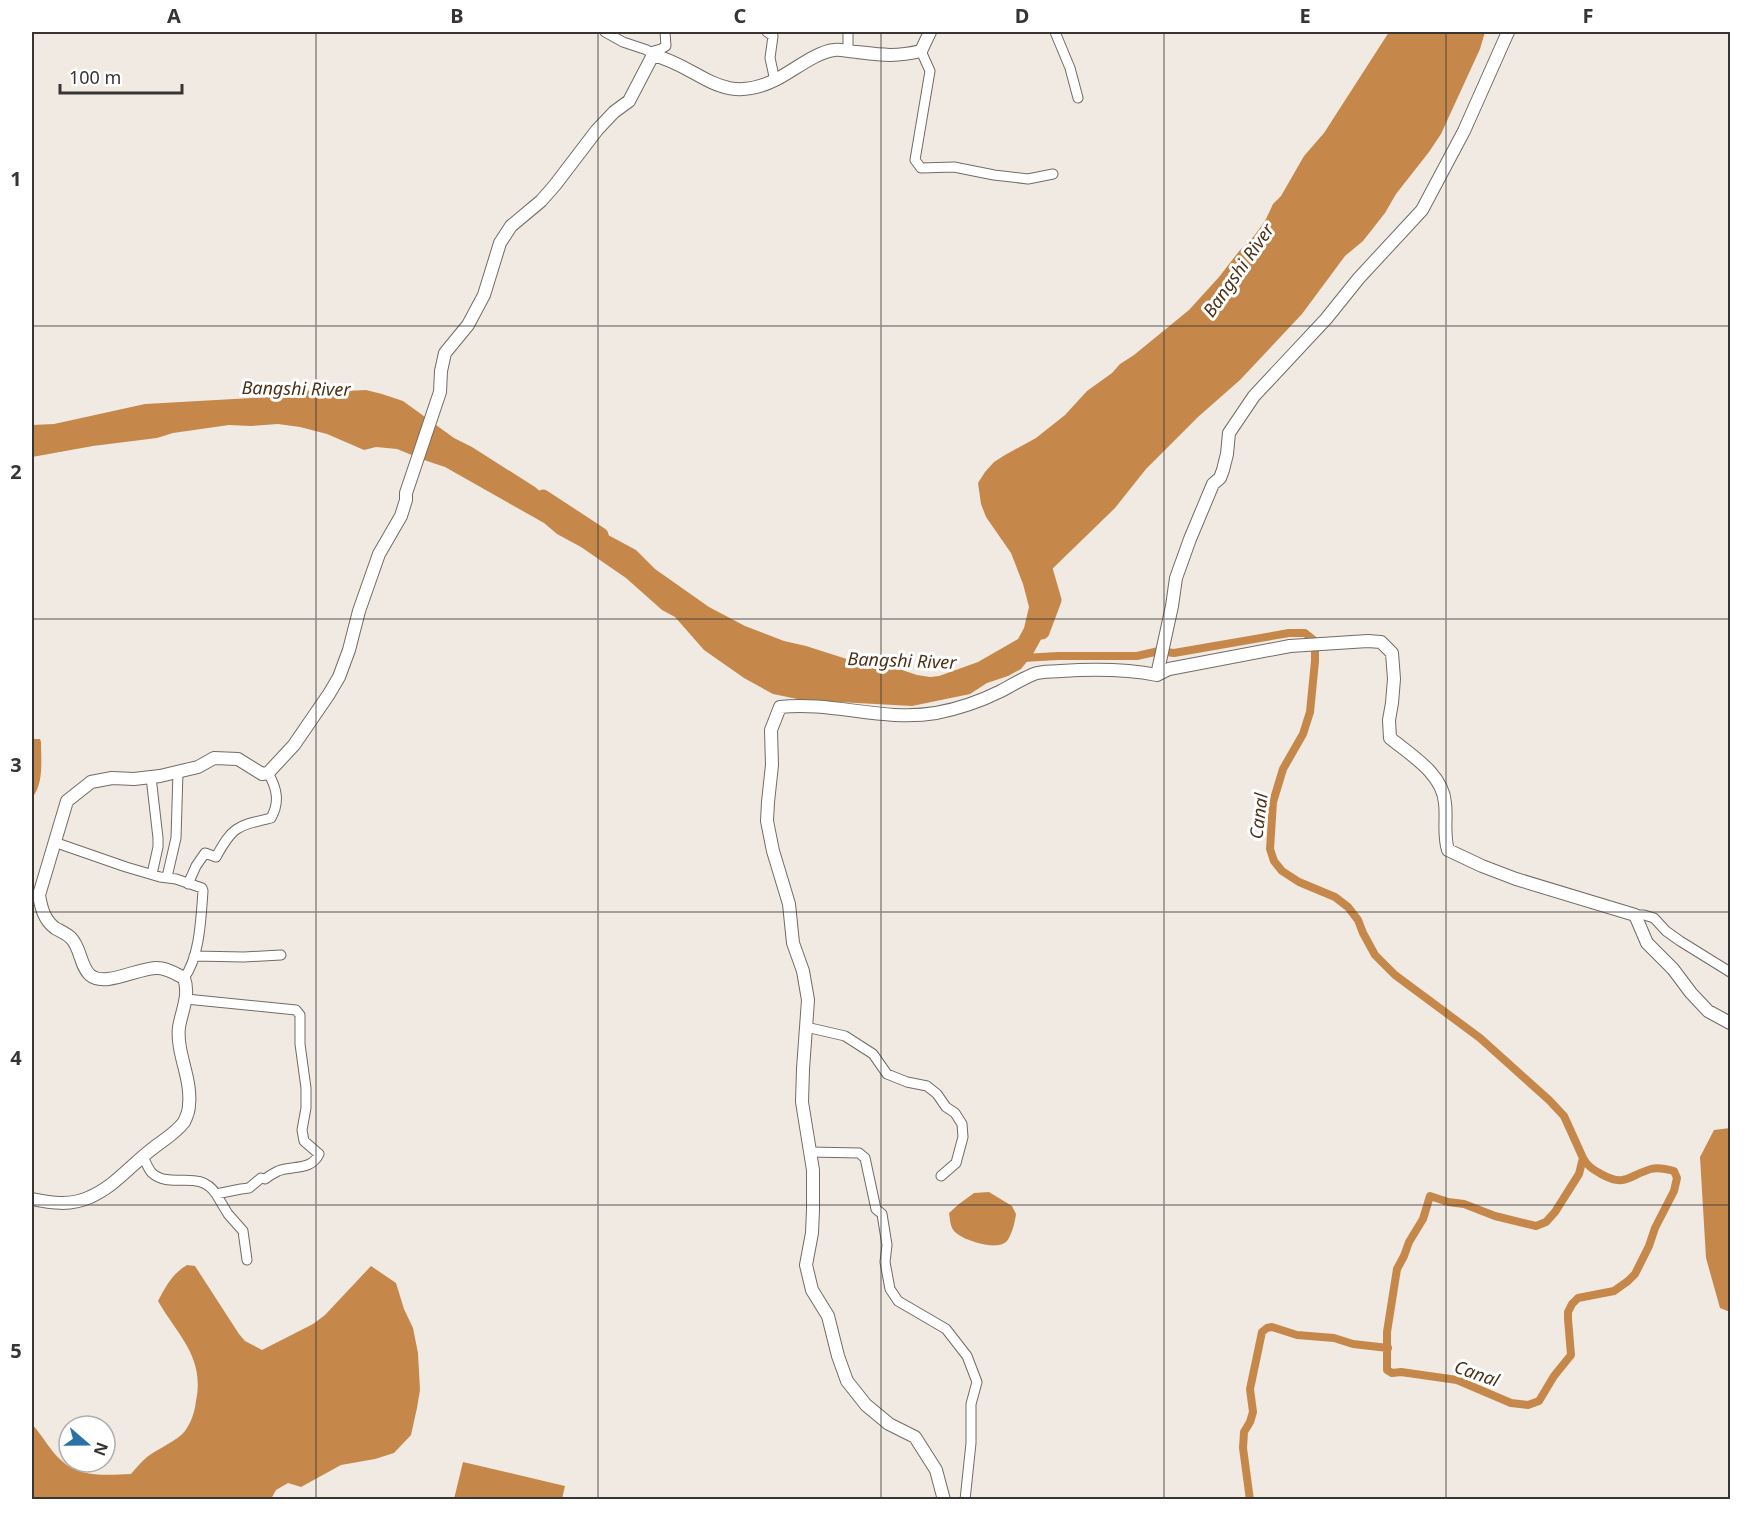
<svg xmlns="http://www.w3.org/2000/svg" width="1762" height="1531" font-family="'Noto Sans',sans-serif">
	<style>
		.water { fill: #c6884a }
		.lines { fill: none; stroke-linecap: round; stroke-linejoin: round }
		.canal { stroke: #c6884a; stroke-width: 8 }
		.river { stroke: #c6884a; stroke-width: 15 }
		.minor-casing { stroke: #726c66; stroke-width: 11 }
		.tertiary-casing { stroke: #726c66; stroke-width: 14 }
		.minor { stroke: #fff; stroke-width: 9 }
		.tertiary { stroke: #fff; stroke-width: 12 }
		.grid { fill: none; stroke: #373432; stroke-width: 1.5; stroke-opacity: 0.55 }
		.labels { text-anchor: middle; dominant-baseline: central; stroke-width: 6; stroke-linejoin: round; paint-order: stroke }
		.water-label { font-size: 18px; font-style: italic; fill: #4c3217; stroke: #fff }
		.neatline { fill: none; stroke: #373432; stroke-width: 2 }
		.grid-label { font-size: 20px; text-anchor: middle; font-weight: bold; fill: #373432 }
	</style>
	<rect width="100%" height="100%" fill="#f1eae3"/>
	<!-- water -->
	<path class="water" d="M1389,32h96l-5,17 -39,85 -12,18 -33,42 -11,19 -22,28 -18,15 -43,58 -62,66 -42,37 -52,52 -31,39 -70,68 5,11 -1,28 -5,19 -11,20 -12,15 -13,7 -21,7 -17,11 -58,12 -110,-6 -29,-6 -29,-16 -40,-28 -29,-33 -13,-7 -36,-32 -45,-31 -24,-13 -13,-11 -99,-56 -21,-7 -27,-11 -21,-2 -12,3 -37,-16 -27,-7 -22,-3 -27,2 -22,-1 -56,8 -16,5 -64,8 -61,11v-32l22,-1 91,-20 126,-7 31,-7 23,2 41,-2 16,4 21,7 51,37 18,9 63,40 26,22 19,13 17,7 39,21 19,19 54,38 36,19 39,15 22,5 47,15 34,4 30,10 13,2 9,-1 39,-14 40,-23 6,-11 5,-21 -6,-23 -12,-31 -25,-36 -5,-13 -3,-21 7,-11 9,-10 11,-7 31,-17 29,-23 22,-24 25,-18 8,-9 14,-9 55,-45 30,-33 21,-27 11,-10 14,-19 8,-17 8,-8 23,-40 20,-23z
		M32,739h8l1,3c0,18 3,42 -9,56z
		M1730,1128v184l-10,-4 -14,-50 -6,-101 14,-27z
		M989,1192l23,14 4,8c-1,8 -4,20 -9,27 -10,11 -45,-1 -53,-10 -4,-5 -4,-12 -5,-18l10,-9 15,-11z
		M187,1265l8,1 44,68 6,7 17,9 51,-26 12,-9 46,-49 25,17 8,26 9,19 5,25 2,37 -3,18 -6,27 -17,18 -19,6 -34,6 -40,22 -13,-4 -12,7 -5,9h-239v-75c11,12 18,27 30,37 18,17 46,14 69,13 5,-6 10,-12 16,-17 10,-8 30,-16 38,-26 6,-8 10,-20 11,-30 9,-44 -18,-65 -38,-100 8,-15 14,-27 29,-36z
		M463,1462l102,24 -3,13h-108z"/>
	<g class="lines">
		<!-- canal -->
		<path class="canal" d="M1023,658l35,-2h79l22,-5 15,2 115,-20h16l10,8v20l-5,51 -7,22 -20,35 -10,33 -3,47 4,12 8,10 17,11 36,15 13,10 10,13 5,13 12,22 20,20 85,63 69,62 15,16 19,42 -4,16 -24,38 -9,10 -10,4 -41,-10 -31,-12 -16,-2 -18,-6 -7,23 -14,23 -5,14 -7,13 -10,63v38l5,3 9,-1 56,8 54,23 17,2 11,-4 15,-25 17,-21 -3,-36v-7l4,-8 6,-6 36,-7 14,-10 7,-7 14,-28 6,-18 19,-37 3,-13 -3,-7c-7,-2 -16,-4 -23,-2 -22,6 -25,19 -50,5 -7,-4 -14,-8 -18,-16
			M1250,1500l-7,-52 1,-16 6,-10 3,-10 -3,-23 12,-57 5,-4 5,-1 25,8 37,3 19,6 35,4"/>
		<!-- river -->
		<path class="river" d="M543,497l58,38
			M1041,555l13,45 -12,32"/>
		<!-- minor casing -->
		<g class="minor-casing">
			<path id="minor" d="M605,32l18,10 24,8 6,5
				M767,32l6,4 -3,22 5,23
				M848,32v19
				M1055,32l15,36 8,30
				M921,51l9,20 -15,89 6,8 33,-1 40,8 34,4 25,-5
				M650,52l11,-3 5,-3 -1,-14
				M151,777l7,61v9l-6,27
				M54,842l72,25 34,10 16,2 26,9 1,3c-2,26 -3,66 -19,87
				M167,877l9,-39 2,-66
				M188,884l8,-18 9,-13 11,4c17,-31 21,-31 55,-39 9,-16 6,-30 -3,-45
				M1635,915h9l10,3 12,13 14,10 50,31
				M194,956l50,1 37,-2
				M806,1027l39,9 28,18 14,20 20,8 20,4 10,8 9,13 9,6 7,11 1,13 -7,26 -15,13
				M810,1152l49,1 6,5 11,51 6,5 5,31 -2,17 5,27 8,12 48,28 21,27 10,26 -6,22v39l-6,57
				M143,1157c3,5 5,12 9,16 19,17 47,-5 64,21l25,-5 8,-1 12,-10 4,1c4,-3 9,-6 13,-8 15,-6 33,0 41,-17l-15,-13 -2,-11 4,-22v-20l-6,-44v-29l-4,-5 -110,-11
				M216,1194l12,20 15,17 4,29"/>
		</g>
		<!-- tertiary casing -->
		<g class="tertiary-casing">
			<path id="tertiary" d="M1157,675l15,-69 4,-28 14,-39 23,-55 7,-6 3,-8 4,-16 2,-21 25,-37 72,-77 33,-41 63,-68 42,-79 44,-99
				M32,1199c19,4 39,7 58,-2 25,-11 41,-32 62,-48 10,-8 24,-16 32,-27 2,-4 5,-12 5,-17 3,-27 -13,-52 -10,-78 3,-17 11,-32 5,-49 -8,-4 -17,-10 -26,-10 -19,-1 -53,20 -68,7 -10,-9 -9,-27 -19,-37 -5,-5 -11,-7 -16,-10 -11,-8 -14,-21 -16,-33l28,-94 24,-19 21,-4 22,1 26,-3 38,-9 16,-9 24,1 24,15 6,-1 26,-28 35,-51 10,-17 10,-27 10,-39 20,-57 22,-38 5,-16v-7l34,-101 1,-21 4,-18 23,-28 16,-30 16,-52 11,-17 30,-25 14,-16 42,-55 17,-18 15,-11 24,-46c48,12 68,53 124,24 16,-8 39,-27 57,-29 7,-1 16,2 23,2 25,3 39,5 64,-1l9,-19
				M944,1500l-8,-30 -21,-33 -26,-13 -23,-19 -19,-24 -9,-25 -10,-40 -16,-26 -6,-25 6,-32 1,-23v-40l-11,-68 1,-33 5,-69 -5,-29 -10,-28 -4,-39 -16,-53 -6,-30 1,-19 4,-37 -1,-35 9,-23c52,-6 103,15 156,6 21,-4 45,-12 65,-22 11,-6 21,-12 33,-17 8,-3 18,-2 27,-3 32,-2 65,-2 96,4l12,-6 121,-23 78,-5 13,1 11,11 2,26 -2,24 -3,17 1,18c21,17 53,36 55,65 2,16 -2,31 3,47l34,16 34,13 119,36 12,28 26,26 18,24 17,18 22,12"/>
		</g>
		<!-- minor -->
		<use href="#minor" class="minor"/>
		<!-- tertiary -->
		<use href="#tertiary" class="tertiary"/>
	</g>
	<!-- grid -->
	<path class="grid" d="M316,32v1468M598,32v1468M881,32v1468M1164,32v1468M1446,32v1468M32,326h1698M32,619h1698M32,912h1698M32,1205h1698"/>
	<g class="labels">
		<!-- water labels -->
		<g class="water-label">
			<text transform="translate(1238 270) rotate(-55)">Bangshi River</text>
			<text transform="translate(296 388) rotate(1)">Bangshi River</text>
			<text transform="translate(902 660) rotate(2)">Bangshi River</text>
			<text transform="translate(1258 816) rotate(-83)">Canal</text>
			<text transform="translate(1477 1373) rotate(19)">Canal</text>
		</g>
	</g>
	<!-- border -->
	<rect width="1762" height="1531" fill="none" stroke="#ffffff" stroke-width="66"/>
	<!-- north arrow -->
	<g transform="translate(87 1444) rotate(110)"><circle r="28" fill="#ffffff" stroke="#afaead" stroke-width="1.5"/>
	<path d="M0-4.5L10 22L0 15L-10 22Z" fill="#2a72a6"/>
	<text y="-9" font-size="16" font-weight="bold" text-anchor="middle" fill="#373432">N</text>
	</g>
	<!-- scale -->
	<path d="M60 84v9h122v-9" fill="none" stroke="#373432" stroke-width="3"/>
	<text x="69" y="84" font-size="18" fill="#373432" stroke="#ffffff" stroke-width="4.5" paint-order="stroke">100 m</text>
	<rect x="33" y="33" width="1696" height="1465" class="neatline"/>
	<g class="grid-label">
		<text x="174" y="23">A</text>
		<text x="457" y="23">B</text>
		<text x="740" y="23">C</text>
		<text x="1022" y="23">D</text>
		<text x="1305" y="23">E</text>
		<text x="1588" y="23">F</text>
		<text x="16" y="186">1</text>
		<text x="16" y="479">2</text>
		<text x="16" y="772">3</text>
		<text x="16" y="1065">4</text>
		<text x="16" y="1358">5</text>
	</g>
</svg>
